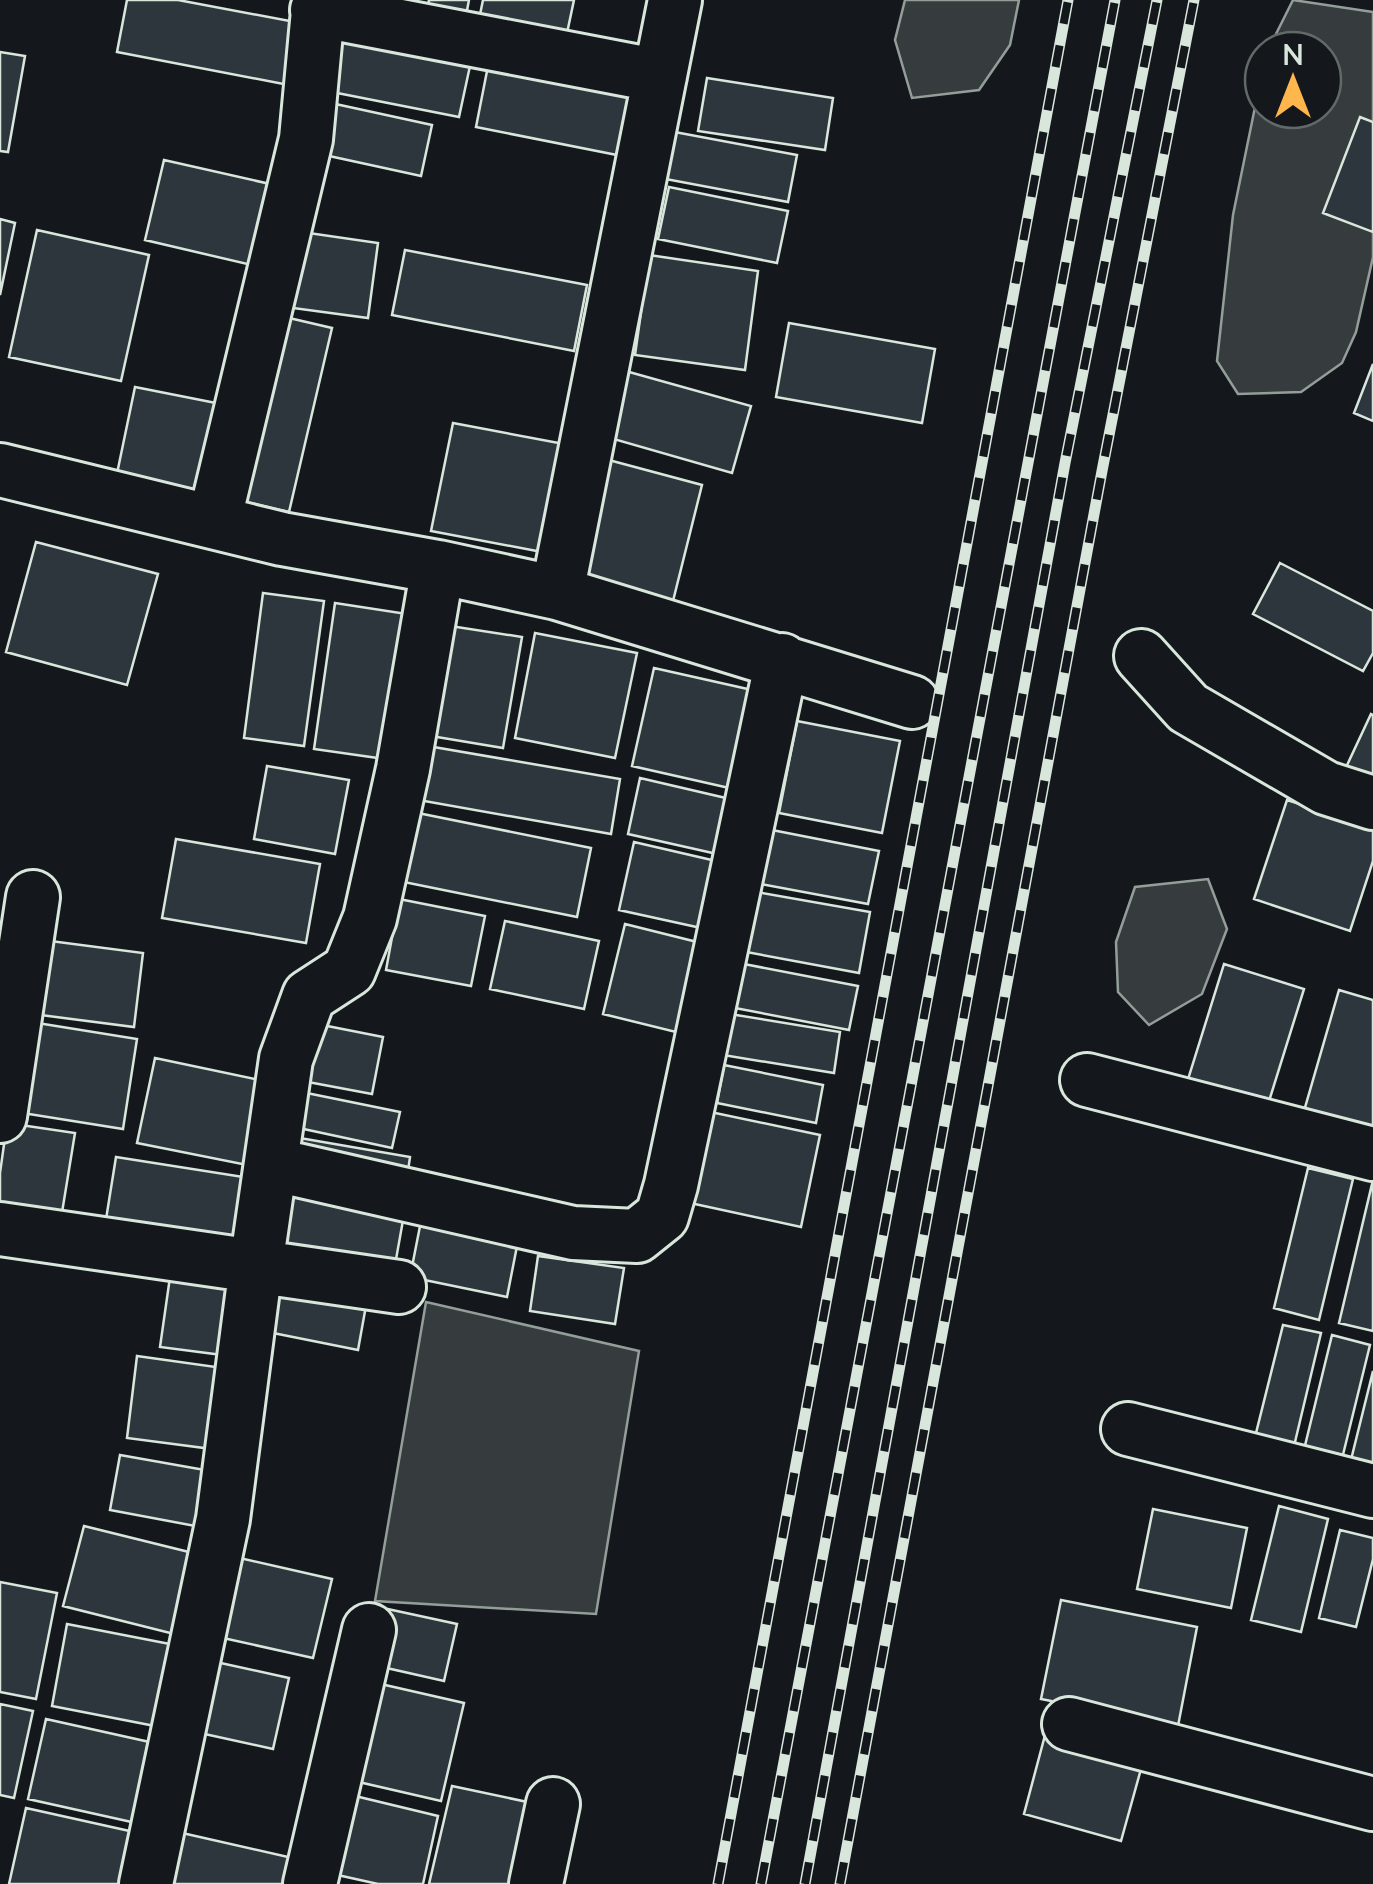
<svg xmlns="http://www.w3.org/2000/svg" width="1373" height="1884" font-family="Lato,sans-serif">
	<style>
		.water { fill: #363b3e; stroke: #939e99; stroke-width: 2.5 }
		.building { fill: #2c363c; stroke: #d8e6dc; stroke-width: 2.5 }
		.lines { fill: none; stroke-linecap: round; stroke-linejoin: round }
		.minor-casing { stroke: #d8e6dc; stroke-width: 58 }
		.minor { stroke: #14181c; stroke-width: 52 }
		.rail-casing { stroke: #d8e6dc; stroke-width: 11 }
		.rail { stroke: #14181c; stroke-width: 8; stroke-dasharray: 22; stroke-linecap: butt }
	</style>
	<rect width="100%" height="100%" fill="#14181c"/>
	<!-- water -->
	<path class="water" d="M905,0h114l-9,45 -31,45 -67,8 -17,-58z
		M1293,0l80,12v245l-17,75 -14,31 -41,29 -63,2 -21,-33 16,-146 30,-147v42h60v-60h-55z
		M1208,879l19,50 -25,65 -53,31 -31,-33 -2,-50 19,-55z
		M426,1302l213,49 -43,263 -221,-13z"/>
	<!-- building -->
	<path class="building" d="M127,0h51l133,25 -12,62 -182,-35z
		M429,0h40l-6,31 -39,-8z
		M483,0h91l-11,52 -87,-18z
		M335,24l138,28 -14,65 -137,-27z
		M0,52l25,4 -17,96 -8,-1z
		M489,61l161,32 -13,66 -161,-32z
		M707,78l126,20 -8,52 -127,-19z
		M331,103l101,22 -11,51 -101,-22z
		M1360,117l13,5v110l-50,-19z
		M664,130l133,25 -9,47 -133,-25z
		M164,160l115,26 -19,81 -115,-27z
		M669,187l119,24 -11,52 -119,-24z
		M0,219l15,4 -15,72z
		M37,230l112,25 -28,126 -112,-24z
		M288,230l90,13 -10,75 -90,-12z
		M405,250l182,35 -13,66 -182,-36z
		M649,255l109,16 -13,99 -110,-15z
		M272,314l60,14 -43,184 -59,-14z
		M789,323l146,26 -13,74 -146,-26z
		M1373,364v57l-19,-8z
		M622,370l129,36 -19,67 -129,-37z
		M135,387l96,19 -22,103 -95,-21z
		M453,423l111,21 -22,108 -111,-21z
		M605,459l97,26 -32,128 -98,-24z
		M36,542l122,32 -31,111 -121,-33z
		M1280,563l93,48v42l-10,18 -110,-57z
		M263,593l61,8 -20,145 -60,-8z
		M335,603l85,13 -21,145 -85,-12z
		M431,623l91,14 -19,111 -90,-15z
		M535,633l102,20 -22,105 -100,-20z
		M654,668l107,24 -23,98 -106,-24z
		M1371,714l2,1v78l-32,-15z
		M797,721l103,20 -18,92 -103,-20z
		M422,745l198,34 -9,55 -198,-35z
		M267,766l82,14 -14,74 -81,-15z
		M640,778l90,21 -13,55 -89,-20z
		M1287,800l86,27v34l-23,70 -96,-32z
		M413,812l178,36 -14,69 -178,-36z
		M772,830l107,21 -11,53 -107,-20z
		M176,839l144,25 -14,79 -144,-25z
		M634,842l82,19 -15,67 -82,-18z
		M751,891l119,21 -11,61 -118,-22z
		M399,899l86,17 -14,70 -85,-16z
		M505,921l94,20 -15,68 -94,-20z
		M625,924l76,19 -21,90 -77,-19z
		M35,939l108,14 -9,74 -109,-14z
		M744,964l114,22 -9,44 -114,-22z
		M1224,964l80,25 -39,125 -80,-25z
		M1339,990l34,10v139l-71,-21z
		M730,1014l110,18 -6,41 -111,-18z
		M25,1021l112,18 -14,90 -113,-18z
		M302,1021l81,16 -11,57 -80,-15z
		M155,1058l119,25 -17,84 -120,-24z
		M724,1065l99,20 -7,38 -99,-20z
		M292,1090l108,22 -8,36 -107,-23z
		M701,1110l119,25 -19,92 -120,-26z
		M7,1123l68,10 -17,104 -58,-10v-54z
		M294,1137l116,20 -4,28 -116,-24z
		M116,1157l140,22 -12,80 -141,-21z
		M1308,1168l45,11 -34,141 -45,-12z
		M280,1184l125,25 -13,73 -126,-24z
		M1372,1184l1,1v146l-34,-8z
		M422,1216l97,20 -12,61 -97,-20z
		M538,1256l86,12 -9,56 -85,-13z
		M171,1270l77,12 -10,75 -78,-10z
		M275,1270l94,19 -11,61 -95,-19z
		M1283,1325l38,8 -31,130 -39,-10z
		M1332,1335l38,10 -32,130 -38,-9z
		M137,1356l86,12 -11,81 -85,-11z
		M1373,1371v115l-27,-6z
		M120,1455l96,17 -10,56 -96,-18z
		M1279,1506l49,13 -27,113 -50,-12z
		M1153,1509l94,19 -16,80 -94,-19z
		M84,1526l121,30 -19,81 -123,-31z
		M1340,1530l33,8v21l-17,68 -37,-9z
		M231,1556l101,23 -19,79 -99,-22z
		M0,1582l57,11 -21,106 -36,-7z
		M1061,1600l136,27 -19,99 -137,-27z
		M383,1608l74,16 -13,57 -75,-17z
		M67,1624l108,21 -15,82 -108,-21z
		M207,1660l82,18 -16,71 -82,-18z
		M372,1682l92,21 -23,98 -91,-21z
		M0,1704l33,7 -19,87 -14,-3z
		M46,1719l117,26 -18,80 -117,-26z
		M1048,1724l98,27 -25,90 -97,-27z
		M452,1786l80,17 -19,81h-84z
		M351,1795l87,21 -15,68h-45l-45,-10z
		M26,1808l108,24 -12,52h-113z
		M169,1830l141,32 -5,22h-148z"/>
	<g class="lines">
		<!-- minor casing -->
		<g class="minor-casing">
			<path id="minor" d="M317,10l343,66
				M0,470l282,69 156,28 119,26 355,109
				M214,522l92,-383 13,-139
				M557,593l118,-593
				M1141,656l47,52 138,80 47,15
				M1087,1080l286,74
				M0,1116l33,-219
				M271,1164l302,69 64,3 25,-20 9,-31 111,-525
				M0,1229l399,58
				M1128,1429l245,62
				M1069,1724l304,80
				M146,1884l77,-365 33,-253 30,-207 23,-63 40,-26 21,-52 33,-149 35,-202
				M310,1884l59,-254
				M536,1884l17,-80"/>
		</g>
		<!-- minor -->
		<use href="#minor" class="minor"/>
		<!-- rail casing -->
		<g class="rail-casing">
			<path id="rail" d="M718,1884l350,-1884
				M761,1884l354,-1884
				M805,1884l260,-1421 92,-463
				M840,1884l262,-1413 92,-471"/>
		</g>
		<!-- rail -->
		<use href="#rail" class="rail"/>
	</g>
	<!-- north arrow -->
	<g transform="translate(1293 80)"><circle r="48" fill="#14181c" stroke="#626a69" stroke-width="2.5"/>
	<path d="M0-8L18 38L0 25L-18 38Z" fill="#ffb74d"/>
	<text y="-15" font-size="28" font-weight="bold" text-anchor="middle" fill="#d8e6dc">N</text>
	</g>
</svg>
